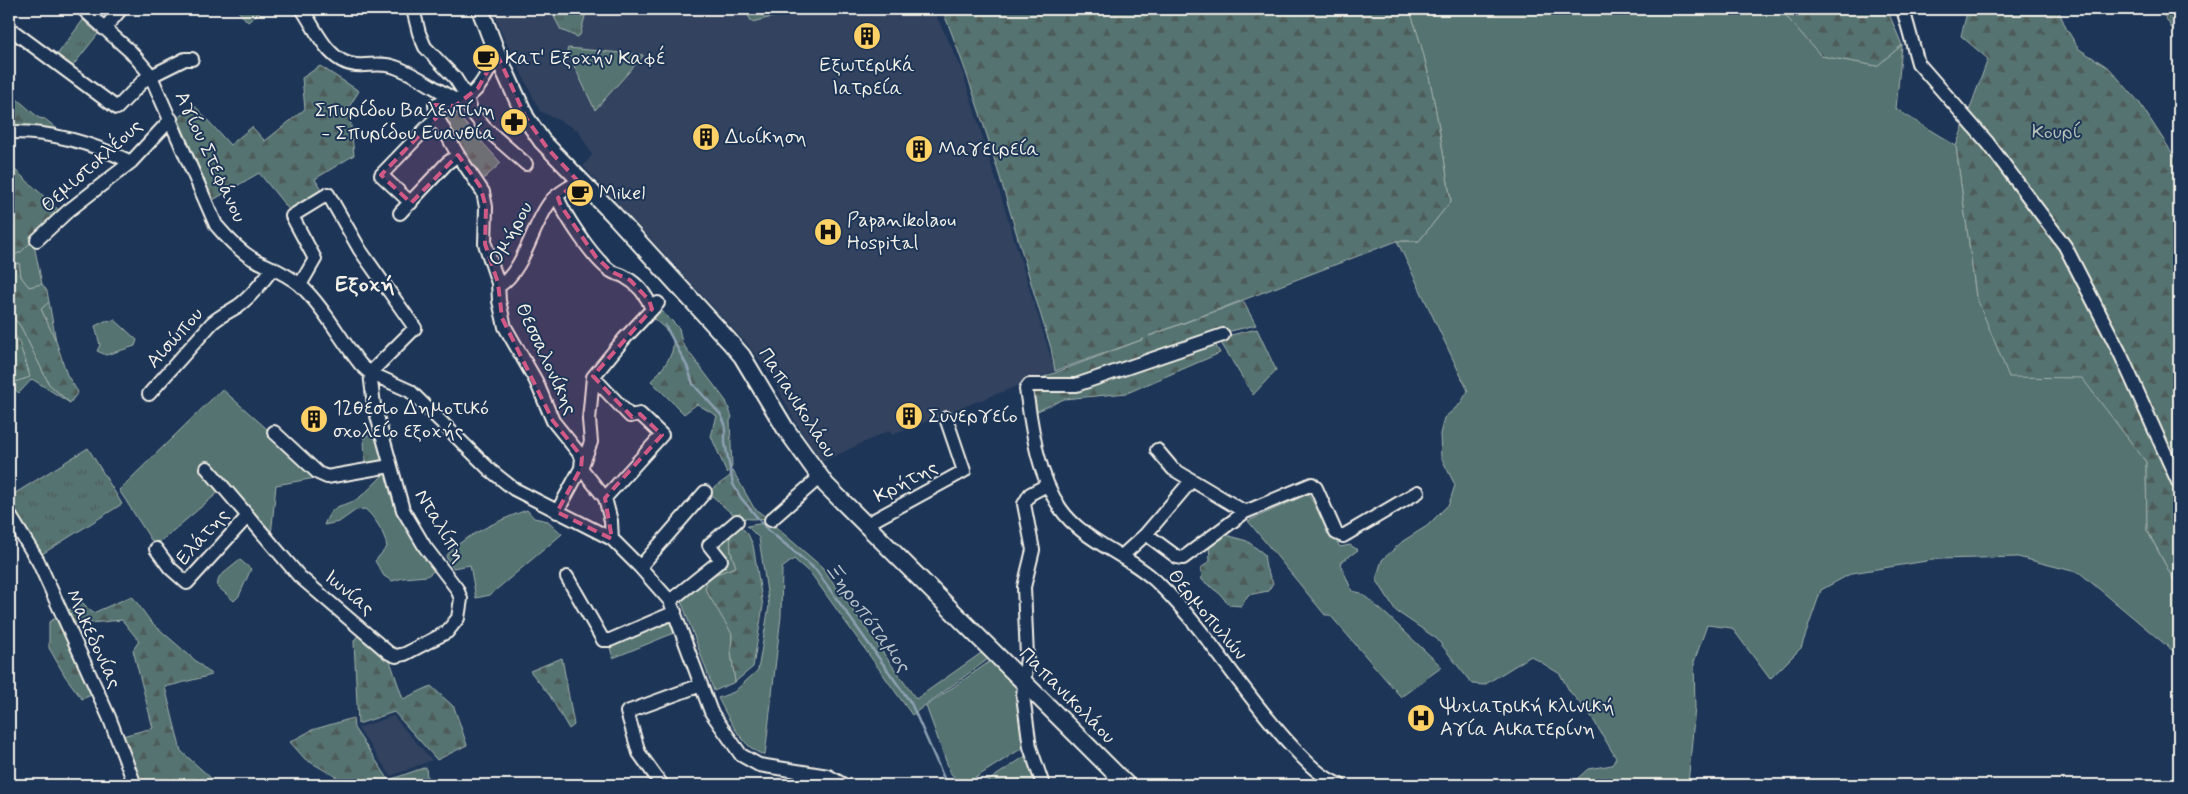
<svg xmlns="http://www.w3.org/2000/svg" width="2188" height="794" font-family="Mynerve,sans-serif">
	<style>
		.built { fill: #32435e }
		.grass { fill: #557371; stroke: #a4b2ac }
		.forest { fill: url(#forest-firs); stroke: #a4b2ac }
		.park { fill: url(#park-tufts); stroke: #a4b2ac }
		.lines { fill: none; stroke-linecap: round; stroke-linejoin: round }
		.stream { stroke: #8ea1b3; stroke-width: 2.5 }
		.minor-casing { stroke: #f4f1e8; stroke-width: 16 }
		.major-casing { stroke: #f4f1e8; stroke-width: 20 }
		.minor { stroke: #1d3557; stroke-width: 12 }
		.major { stroke: #1d3557; stroke-width: 16 }
		.marked { fill: #d15985; fill-opacity: 0.2; stroke: #d15985; stroke-width: 4; stroke-dasharray: 10 6; stroke-linejoin: round }
		.labels { text-anchor: middle; dominant-baseline: central; stroke-width: 4; stroke-linejoin: round; paint-order: stroke }
		.poi-label { font-size: 20px; fill: #f4f1e8; stroke: #1d3557; text-anchor: start }
		.park-label { font-size: 20px; fill: #b4bfb8; stroke: #1d3557 }
		.street-label { font-size: 20px; fill: #f4f1e8; stroke: #1d3557 }
		.water-label { font-size: 21px; font-style: italic; fill: #b8c2c9; stroke: #1d3557 }
		.quarter-label { font-size: 22px; font-weight: bold; fill: #f4f1e8; stroke: #1d3557 }
	</style>
	<defs>
		<pattern id="forest-firs" width="22" height="20" patternUnits="userSpaceOnUse" patternTransform="scale(1.25)"><rect width="22" height="20" fill="#557371"/><path d="M5 1l3.5 6h-7zM16 11l3.5 6h-7z" fill="#4e5b59"/></pattern>
		<pattern id="park-tufts" width="24" height="20" patternUnits="userSpaceOnUse" patternTransform="scale(1.25)"><rect width="24" height="20" fill="#557371"/><path d="M3 7l-1-3M5 7V3M7 7l1-3M15 17l-1-3M17 17v-4M19 17l1-3" fill="none" stroke="#4e5b59"/></pattern>
	</defs>
	<rect width="100%" height="100%" fill="#1d3557"/>
	<filter id="ink" filterUnits="userSpaceOnUse"><feTurbulence type="fractalNoise" baseFrequency=".02" numOctaves="2"/><feDisplacementMap in="SourceGraphic" scale="10" xChannelSelector="R" yChannelSelector="G"/><feConvolveMatrix kernelMatrix="1 2 1 2 8 2 1 2 1" color-interpolation-filters="sRGB"/></filter>
	<g filter="url(#ink)">
		<!-- built -->
		<path class="built" d="M493,9h440l28,58 94,304 -163,64 -2,-4 -4,1 -64,30 -28,-42 -22,-43 -24,-32 -165,-179 9,-11 -14,-25 -38,-19 -38,-77z
			M393,716l39,44 -41,16 -33,-48z"/>
		<!-- grass -->
		<path class="grass" d="M744,9h61l-53,13z
			M1409,9h371l42,47 55,10 25,-21 -6,64 60,37 20,150 106,81 64,85 1,68 32,60v66l-99,-83 -62,-16 -79,2 -87,14 -31,17 -20,58 -31,31 -38,-51 -25,-3 -13,37 1,45 -7,78h-118l18,-16 24,-4 4,-7 -25,-42 -21,-24 -10,-18 -29,-18 -47,29 -12,-1 -35,-45 -41,-28 -20,-32 6,-19 21,-19 24,-15 22,-22 6,-19 -14,-28 -1,-23 4,-16 16,-14 8,-13 -71,-150h22l32,-40c-11,-64 -19,-132 -42,-192z
			M568,48l75,7v1l-48,54 -28,-59z
			M33,240l9,44 -13,3 -8,-10 -2,-14 -10,3v-9l12,-5z
			M49,302l7,39 -15,-32z
			M9,311l12,16 28,57 21,19 -38,-24 -13,14 -10,-8 8,-6h8l4,-7 -5,-16 -15,-27z
			M115,320l22,20 -2,6 -29,9 -9,-4 3,-6 -5,-19 10,-5z
			M222,389l99,88 -45,8 -5,51 -45,-50 -71,60 -36,-56z
			M385,473l5,6 1,15 8,21 36,55 -8,6 -24,2 -11,3 -8,-5 -9,-15 12,-14c-2,-13 -12,-30 -22,-38l-9,1 -17,12 -15,3c10,-26 21,-16 36,-28 9,-7 17,-16 25,-24z
			M1308,494l32,53 10,-2 8,5 -18,13 12,28 9,2 26,22 55,52 -41,30 -71,-82h-5l-77,-94z
			M527,510l7,8 14,3 14,13 -72,61 -14,3 -6,-33 -17,3 -7,-11c10,-18 60,-40 81,-47z
			M770,522l52,45 94,132 68,-48 7,6 -79,58 -100,-140 -18,-16 -12,9 -1,48 -16,139c-22,-5 -37,-38 -47,-57l16,-6 24,-22 11,-64 -10,-68 -12,-12z
			M730,534l1,18 5,15 -28,10 13,36 11,21 -1,17 4,31 -21,9 -32,-88 -4,-4 49,-38 -11,-15z
			M240,560l11,9 -12,27 -5,5 -17,-15 2,-9z
			M669,619l5,14 -61,25 -4,-14z
			M992,660l27,27 8,58 -63,40h-4l-10,-13 -24,-66z
			M1027,755l11,30h-56z"/>
		<!-- forest -->
		<path class="forest" d="M236,9h28l-16,13z
			M942,9h467c23,60 31,128 42,192l-32,40h-22l-248,95 94,-35 13,24 -38,9 -142,48 -40,-2 108,-41 -89,32 -4,-23c-36,-113 -64,-229 -109,-339z
			M1780,9h107l15,36 -25,21 -56,-10z
			M1968,9h90l8,19 13,21 30,19 30,34 37,57 3,1v430l-32,-60 -1,-68 -64,-84 -73,-1 -33,-81 -20,-150 32,-87 -27,-23z
			M2155,9h24v31l-14,-23z
			M320,66l39,25 -10,16 5,48 -39,24 8,14 -33,18 -31,-38 -46,27 -35,-82 17,-12 35,39 22,-18 13,14 40,-32 -3,-31z
			M9,92l30,26 6,1 20,16 -56,-5z
			M444,109l11,3 46,51 -21,19 -41,-68z
			M9,158l4,10 48,44 -40,40 -12,5z
			M19,263l2,14 8,10 13,-3 5,7 2,11 -8,7 15,32 11,34 11,17 -8,11 -21,-19 -28,-57 -12,-16v-45z
			M657,306l22,22 3,15 44,58 6,16 -2,4 2,46 -5,6 -16,-37 6,-20 -20,-12 -13,10 -33,-33c10,-10 31,-33 18,-48 -6,-7 -14,-13 -21,-19z
			M9,329l9,10 12,38 -21,7z
			M1257,329l19,41 -23,25 -35,-57z
			M1213,340l7,13 -93,40 -63,6 -33,15 -2,-26h47z
			M733,471l21,37 13,10c-34,4 -35,-5 -59,-26l21,-15z
			M738,524l10,10 5,11 10,61 -10,61 -18,15 -4,-31 1,-17 -27,-45 3,-12 28,-10 -5,-15 -1,-18z
			M1226,535l21,6 17,13 2,14 7,15 -5,8 -20,4 -7,11 -12,-1 -9,-11 -18,-14 -1,-12 9,-7 -1,-17z
			M132,596l19,26 61,53 -47,12 16,64 31,28 -14,6h-54l-8,-3 -18,-45 35,-9 -20,-78 6,-9 -17,-21 -54,5 -6,-11 20,-12 11,11z
			M59,616l37,77 -14,6 -17,-23 -16,-28v-26z
			M360,632l28,23 15,44 28,-13 23,21 13,38 -30,15 -43,-48 -36,12 -4,-83z
			M562,658l12,67 -5,4 -19,-33 -20,-25z
			M353,718l1,10 35,52 37,-13 2,18h-78l-45,-26 -15,-17 22,-12z"/>
		<!-- park -->
		<path class="park" d="M550,9h37l-7,26 -3,2 -16,-7z
			M83,20l15,14 -27,34 -14,-13z
			M376,431l6,29 -17,4 -1,-27z
			M88,448l34,56 -83,52 -30,-50v-9z"/>
		<g class="lines">
			<!-- stream -->
			<path class="stream" d="M665,325l22,41 6,18 28,31 4,9v19l8,41 8,14 26,31 49,41 95,133 36,82"/>
			<!-- minor casing -->
			<g class="minor-casing">
				<path id="minor" d="M83,9l48,43 19,22 66,151c11,13 22,25 37,34 16,8 33,14 47,26 24,22 40,54 61,80l9,8 40,18 80,79 24,19 98,50 28,28 30,34 41,111 30,43 18,10 69,11 16,9
					M302,9c14,20 26,54 54,56 14,1 26,-3 39,2 21,7 41,23 61,33 21,0 33,-30 41,-46
					M413,9l6,24 6,14 30,31 12,19 4,14 14,17 41,36
					M1903,9l15,54 70,80 77,103 55,107 59,131
					M9,28l108,80 33,-34
					M104,29l17,-20
					M151,76l34,-17h7
					M462,100l-6,6 -17,-3 -4,2 2,12 21,38 25,37 3,15 -1,37 13,39 1,18 6,26 31,54 17,40 29,36 -1,11 24,30 6,23 1,18
					M9,132c44,-1 83,11 122,30
					M557,196c7,19 37,64 54,75 4,3 10,3 14,6 13,7 22,19 27,32
					M411,203l-30,-28 56,-58
					M400,213l47,-50 11,-8
					M37,240l31,-29 63,-49 40,-43
					M300,285l15,-26 -23,-43 36,-22 32,56 55,78 -45,45
					M499,286c26,-16 33,-62 52,-85 5,-7 20,-14 27,-20
					M1223,335l-147,50h-47l-3,4c6,40 11,84 34,119 23,34 70,47 99,76 49,48 83,108 129,158 16,17 30,34 52,43
					M593,377l37,39 10,-2 22,21 -57,63
					M149,394l63,-71c9,-8 17,-11 26,-17 14,-10 25,-25 35,-38
					M274,432l44,41 9,4 63,-11
					M1157,450l16,19 72,43
					M207,468l92,108 90,77 7,3 9,-2 42,-22 11,-14 3,-19 -4,-10 -32,-42 -22,-37 -29,-105 -4,-32
					M557,512l24,-44 10,-26 -2,-22 4,-43 31,-38 34,-36
					M9,514l29,47 71,156 26,68
					M771,520l49,-43
					M865,525l99,-54 -18,-53
					M1146,534l31,23 6,1 62,-46 67,-28 4,4 20,45 7,3 75,-44
					M156,549l14,19 17,15 60,-66
					M1122,556l24,-22 45,-53
					M640,567l65,-75
					M567,577l36,63h7l65,-28
					M670,601l51,-41 -12,-15 28,-24
					M662,785l-23,-32 -12,-41 74,-27
					M1043,785l-13,-38 -7,-51 4,-39 -3,-70 9,-37 -9,-46 6,-10 17,-9"/>
			</g>
			<!-- major casing -->
			<g class="major-casing">
				<path id="major" d="M480,9l17,45 29,64 16,23 71,73 116,127 13,15 43,72 41,57 301,300"/>
			</g>
			<!-- minor -->
			<use href="#minor" class="minor"/>
			<!-- major -->
			<use href="#major" class="major"/>
		</g>
	</g>
	<!-- marked area -->
	<path class="marked" d="M497,54l29,64 22,31 30,32 -20,17 3,8 35,51 16,15 18,8 19,20 3,9 -59,67 39,41 8,-3 22,21 -57,63 7,41 -55,-27 24,-44 1,-11 -29,-36 -51,-103 -4,-35 -13,-39 1,-37 -6,-21 -22,-31 -47,48 -30,-28 55,-57 -1,-13 20,1 23,-18z"/>
	<!-- icons -->
	<defs>
		<g id="building-disc" transform="scale(1.4375)"><circle r="9.5" fill="#ffd166" stroke="#1d3557"/><path d="M-4-6H4V6H1V3H-1V6H-4ZM-2.5-4.3h1.7v1.8h-1.7ZM.8-4.3h1.7v1.8H.8ZM-2.5-1h1.7V.8h-1.7ZM.8-1h1.7V.8H.8Z" fill="#111"/></g>
		<g id="cafe-disc" transform="scale(1.4375)"><circle r="9.5" fill="#ffd166" stroke="#1d3557"/><path d="M-5.5-4.5H6V0H3Q3 3.5 0 3.5H-2.5Q-5.5 3.5-5.5 0ZM3-3.2v2h1.7v-2ZM-6 4.5H4V6H-6Z" fill="#111"/></g>
		<g id="pharmacy-disc" transform="scale(1.4375)"><circle r="9.5" fill="#ffd166" stroke="#1d3557"/><path d="M-2-6h4v4h4v4h-4v4h-4v-4h-4v-4h4Z" fill="#111"/></g>
		<g id="hospital-disc" transform="scale(1.4375)"><circle r="9.5" fill="#ffd166" stroke="#1d3557"/><path d="M-5-5h3v3.5h4V-5h3V5h-3V1.5h-4V5h-3Z" fill="#111"/></g>
	</defs>
	<g fill-rule="evenodd">
		<use href="#building-disc" x="867" y="36"/>
		<use href="#cafe-disc" x="486" y="58"/>
		<use href="#pharmacy-disc" x="514" y="122"/>
		<use href="#building-disc" x="706" y="137"/>
		<use href="#building-disc" x="919" y="149"/>
		<use href="#cafe-disc" x="580" y="193"/>
		<use href="#hospital-disc" x="828" y="232"/>
		<use href="#building-disc" x="909" y="416"/>
		<use href="#building-disc" x="314" y="419"/>
		<use href="#hospital-disc" x="1421" y="718"/>
	</g>
	<g class="labels">
		<!-- poi labels -->
		<g class="poi-label">
			<text x="505" y="58">Κατ' Εξοχήν Καφέ</text>
			<text x="867" y="65" text-anchor="middle">Εξωτερικά<tspan x="867" dy="23">Ιατρεία</tspan></text>
			<text x="495" y="110" text-anchor="end">Σπυρίδου Βαλεντίνη<tspan x="495" dy="23">- Σπυρίδου Ευανθία</tspan></text>
			<text x="725" y="137">Διοίκηση</text>
			<text x="938" y="149">Μαγειρεία</text>
			<text x="599" y="193">Mikel</text>
			<text x="847" y="220">Papanikolaou<tspan x="847" dy="23">Hospital</tspan></text>
			<text x="333" y="408">12θέσιο Δημοτικό<tspan x="333" dy="23">σχολείο εξοχής</tspan></text>
			<text x="928" y="416">Συνεργείο</text>
			<text x="1440" y="706">Ψυχιατρική κλινική<tspan x="1440" dy="23">Αγία Αικατερίνη</tspan></text>
		</g>
		<!-- park labels -->
		<g class="park-label">
			<text x="2056" y="132">Κουρί</text>
		</g>
		<!-- street labels -->
		<g class="street-label">
			<text transform="translate(210 157) rotate(65)">Αγίου Στεφάνου</text>
			<text transform="translate(92 166) rotate(-42)">Θεμιστοκλέους</text>
			<text transform="translate(511 234) rotate(-61)">Ομήρου</text>
			<text transform="translate(175 338) rotate(-48)">Αισώπου</text>
			<text transform="translate(546 359) rotate(65)">Θεσσαλονίκης</text>
			<text transform="translate(797 403) rotate(57)">Παπανικολάου</text>
			<text transform="translate(906 482) rotate(-28)">Κρήτης</text>
			<text transform="translate(440 526) rotate(59)">Νταλίπη</text>
			<text transform="translate(203 537) rotate(-48)">Ελάτης</text>
			<text transform="translate(349 593) rotate(40)">Ιωνίας</text>
			<text transform="translate(1207 615) rotate(50)">Θερμοπυλών</text>
			<text transform="translate(93 639) rotate(65)">Μακεδονίας</text>
			<text transform="translate(1067 696) rotate(45)">Παπανικολάου</text>
		</g>
		<!-- water labels -->
		<g class="water-label">
			<text transform="translate(867 617) rotate(54)">Ξηροπόταμος</text>
		</g>
		<!-- quarter labels -->
		<g class="quarter-label">
			<text x="365" y="285">Εξοχή</text>
		</g>
	</g>
	<!-- margin -->
	<rect width="2188" height="794" fill="none" stroke="#1d3557" stroke-width="30"/>
	<rect x="15" y="15" width="2158" height="764" fill="none" stroke="#f4f1e8" stroke-width="2" filter="url(#ink)"/>
</svg>
